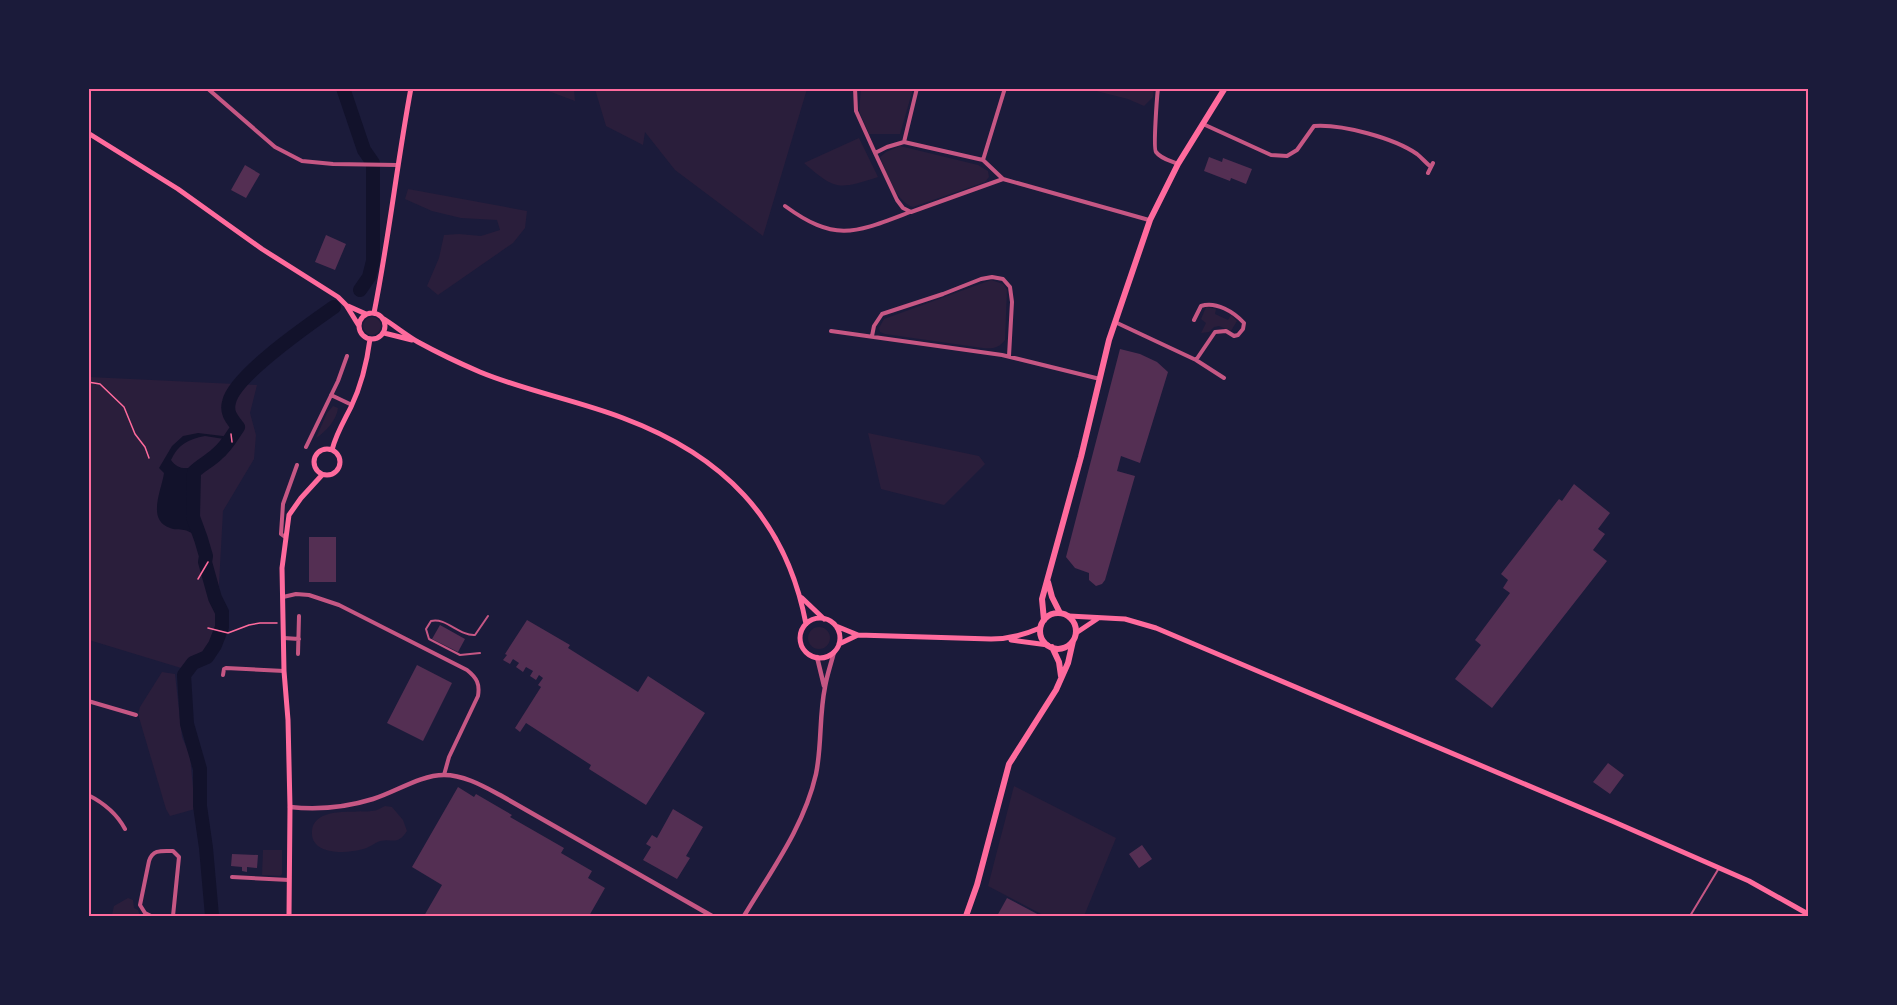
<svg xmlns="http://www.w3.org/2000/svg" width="1897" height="1005" font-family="Overpass,sans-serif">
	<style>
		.green { fill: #2a1e3b }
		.water { fill: #12122b; fill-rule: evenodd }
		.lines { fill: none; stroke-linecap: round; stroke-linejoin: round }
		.river { stroke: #12122b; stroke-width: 14 }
		.building { fill: #542f53 }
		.path { stroke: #ff6b9d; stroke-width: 1.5 }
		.service { stroke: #c65784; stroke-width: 2 }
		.minor { stroke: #c65784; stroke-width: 4 }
		.tertiary { stroke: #c65784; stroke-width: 4.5 }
		.secondary { stroke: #ff6b9d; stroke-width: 5 }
		.primary { stroke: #ff6b9d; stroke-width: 6 }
		.neatline { fill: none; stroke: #ff6b9d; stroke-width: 2 }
	</style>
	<rect width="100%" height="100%" fill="#1b1b3a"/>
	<!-- green -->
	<path class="green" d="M861,88l52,1 -13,45h-31l-10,-23z
		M543,89h31l1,12z
		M595,89h212l-44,147 -88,-66 -30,-38 -2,13 -37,-19z
		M1088,89h66l-1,8 -9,9 -16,-7z
		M859,138l19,39c-40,13 -43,13 -74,-14z
		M900,146l78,19 10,6 1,6 -4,5 -72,25c-18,-6 -26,-34 -33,-50l6,-5z
		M408,189l119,22 -2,17 -12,15 -75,52 -11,-9 12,-28 5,-23 15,-1 22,2 19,-6 -3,-10 -36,-2 -29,-7 -27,-12z
		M991,280l12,4 4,6 -2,50c-6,8 -12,9 -22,8l-98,-14 -5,-2 -1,-4 5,-9z
		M1206,307l10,2 -1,5 13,6 3,-5 6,6 -6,10 -12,-5 -5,1 -5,5 -8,1 5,-10 -5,-4z
		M363 326a9 9 0 1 1 18 0a9 9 0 1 1-18 0Z
		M89,377l168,8 -7,28 6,22 -2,24 -31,52 -4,73 2,19 4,9v16l-8,23 -26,20 -102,-31z
		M333,406l5,2c-1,11 -12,24 -22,30l11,-25z
		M868,433l111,23 6,8 -41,41 -63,-16z
		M808 638a11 11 0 1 1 22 0a11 11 0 1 1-22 0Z
		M162,672l13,2 7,63 8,19 5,53 -25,7 -4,-7 -28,-95 2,-7z
		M1014,786l102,52 -32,78h-39l-57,-30z
		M385,806l7,1 11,13 4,11c-10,15 -14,7 -27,10 -6,2 -11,7 -17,8 -17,5 -53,6 -51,-18 3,-27 48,-16 65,-21 3,-1 5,-3 8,-4z
		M263,850h19v24l-2,2 -18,-1z
		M128,898l5,2 1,8 4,2 2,6 -28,-1 2,-9z"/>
	<!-- water -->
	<path class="water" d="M198,433l25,3 6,5c-11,12 -24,20 -35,31l-1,45 8,22c-5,-3 -11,-8 -17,-9 -5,-1 -10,0 -14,-2 -24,-8 -8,-39 -6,-55l-5,-5 13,-22 11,-10zM205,436l19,3 1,4c-11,13 -40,38 -54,17 7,-15 17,-21 34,-24z"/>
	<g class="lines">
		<!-- river -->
		<path class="river" d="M343,88l21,62 9,13v98l-4,16 -9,13
			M212,916l-6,-68 -6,-42v-37l-13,-45 -3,-49 9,-12 14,-6 8,-12 7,-18v-15l-7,-14 -10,-36 1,-6 -5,-17 -8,-22 1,-45c7,-7 16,-11 23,-18 9,-7 15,-18 21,-27 -6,-8 -12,-14 -9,-25 6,-27 81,-78 105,-95"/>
	</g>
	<!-- building -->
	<path class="building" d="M1209,157l13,5 1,-4 29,11 -6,15 -15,-6 -1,3 -26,-10z
		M245,165l15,9 -14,24 -15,-8z
		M326,235l20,9 -11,26 -20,-8z
		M1120,349l20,5 17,8 11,10 -28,91 -19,-7 -4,15 18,5 -30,104 -3,4 -6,2 -7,-6v-7l-14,-5 -9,-11z
		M1574,484l36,29 -12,16 7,5 -12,16 14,11 -115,147 -37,-29 26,-34 -6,-5 35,-47 -7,-5 5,-8 -7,-6 58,-75 3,2z
		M309,537h27v45h-27z
		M527,620l43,25 -2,3 70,44 10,-16 57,37 -59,92 -57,-36 2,-4 -65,-42 -6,9 -5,-4 26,-41 -3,-2 5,-7 -4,-3 -3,5 -6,-4 3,-5 -7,-4 -3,5 -7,-5 3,-4 -6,-4 -3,5 -7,-4 4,-5 -2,-1z
		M440,625l25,14 -7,13 -26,-13z
		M417,665l35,18 -29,58 -36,-18z
		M1608,763l16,12 -14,19 -17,-12z
		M458,787l16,10 2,-3 36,21 -2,2 54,31 -3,5 31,18 -4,7 17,10 -16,28h-165l18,-31 -30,-18z
		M673,809l30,18 -17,29 4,2 -13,21 -34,-19 8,-13 -5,-3 6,-9 5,3z
		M1142,845l10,14 -13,9 -10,-14z
		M232,854l26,1 -1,13 -10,-1v5l-5,-1v-4l-11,-1z
		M1007,898l34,18h-44z"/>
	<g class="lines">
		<!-- path -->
		<path class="path" d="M88,382l12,2 24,23 11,27 10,13 4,11
			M231,434l1,8
			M198,579l10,-17
			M208,628l20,5 21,-8 11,-2h17"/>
		<!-- service -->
		<path class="service" d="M480,653l-20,2 -31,-16 -3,-10 5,-8c15,-4 28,15 44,14l13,-19
			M1690,916l29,-48"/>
		<!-- minor -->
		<path class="minor" d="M207,88l68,59 27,14 31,3 64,1
			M855,88l1,23 19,42 22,47 6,8 8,4 92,-33 146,41
			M1158,88c-1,9 -5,61 -2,64 5,7 15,9 22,12
			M1203,124l68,31 16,1 10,-6 17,-24c28,-2 80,12 103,28 5,4 9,9 14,13
			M904,142l13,-54
			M875,153l12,-6 17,-5 79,18 20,19
			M983,160l22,-72
			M1428,173l5,-10
			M785,206c51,37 70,27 125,6
			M1194,320l7,-14c15,-5 33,6 43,17l-1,6 -5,6 -4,1 -8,-5 -11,1 -19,28
			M1115,322l81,38 28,18
			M831,331l171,24 98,24
			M872,336l2,-10 8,-12 61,-20 38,-15 11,-2 11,2 7,8 2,15 -3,54
			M331,395l21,10
			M306,447l32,-66 9,-25
			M285,537l-4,-3 2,-30 14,-39
			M283,597l13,-3 13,1 30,10 128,65c10,8 13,14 11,26l-29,61 -5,18
			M284,638l15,1
			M298,654l1,-38
			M223,675l1,-6 2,-1 58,3
			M88,701l48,14
			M88,795c16,8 29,19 37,34
			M232,877l57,3
			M151,916l-6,-3 -5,-8 9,-44c4,-12 13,-10 24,-10l6,6 -6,59"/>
		<!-- tertiary -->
		<path class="tertiary" d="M817,657l7,29
			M290,807c27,3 57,0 83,-8 23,-7 47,-24 71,-24 20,0 39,11 56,20l212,121
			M744,916c27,-45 60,-89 72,-142 6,-29 3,-58 9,-87 2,-12 6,-23 9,-35"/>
		<!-- secondary -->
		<path class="secondary" d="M88,133l90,56 84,60 76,48 8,8 13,21
			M348,306l18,8
			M359 326a13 13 0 1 1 26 0a13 13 0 1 1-26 0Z
			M374,313c15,-75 23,-150 37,-225
			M384,319c11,7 22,16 34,23 20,11 41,21 62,30 46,19 96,28 143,46 99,37 163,100 183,206
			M384,333l28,7
			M314 462a13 13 0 1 1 26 0a13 13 0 1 1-26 0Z
			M332,450c4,-16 12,-29 19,-43 10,-21 16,-45 19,-68
			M802,598l22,21
			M1069,616l56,3 31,9 456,193 137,60 59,33
			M800 638a20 20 0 1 1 40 0a20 20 0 1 1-40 0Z
			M836,626l22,9 133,4c18,0 33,-4 49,-11
			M1076,633l21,-14
			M1011,640l37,5
			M839,644l19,-9
			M289,916l1,-109 -2,-87 -4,-49 -2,-103 7,-53 12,-17 21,-23"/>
		<!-- primary -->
		<path class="primary" d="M1048,582l4,15 8,16
			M1040 631a18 18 0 1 1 36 0a18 18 0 1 1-36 0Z
			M1044,620l-2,-21 39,-142 28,-117 41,-120 28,-56 47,-76
			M1052,647l7,15 2,14
			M966,916l11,-31 32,-121 47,-74 12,-27 5,-22"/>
	</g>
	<!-- border -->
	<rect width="1897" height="1005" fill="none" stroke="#1b1b3a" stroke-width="180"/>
	<rect x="90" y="90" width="1717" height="825" class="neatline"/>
</svg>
